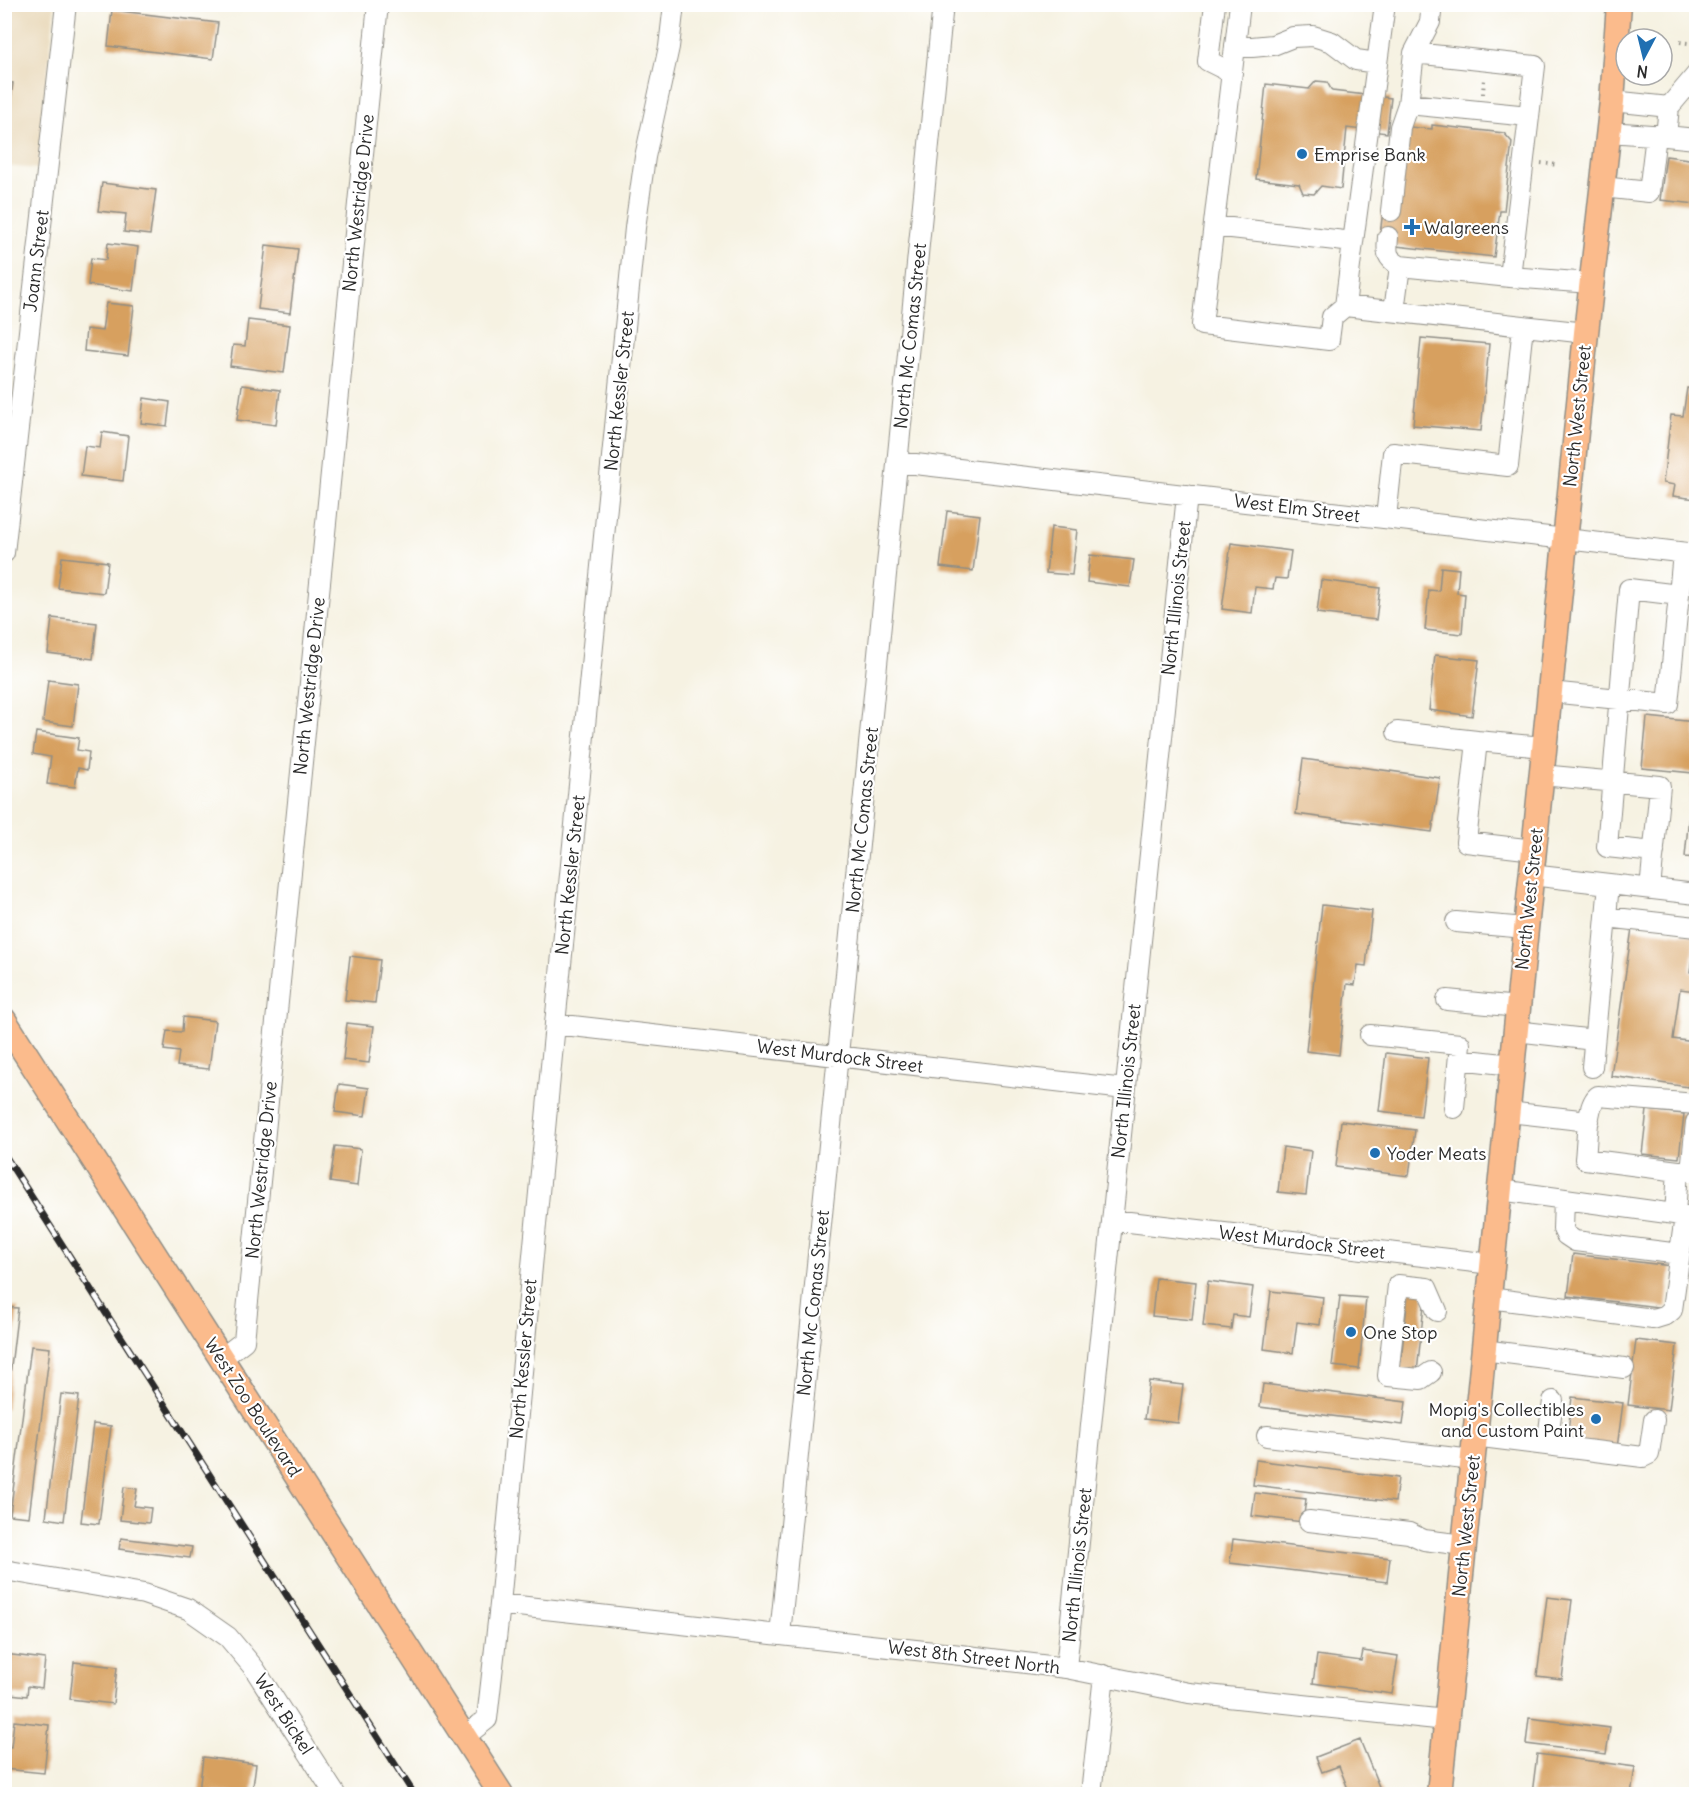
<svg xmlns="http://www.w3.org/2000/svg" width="1701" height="1799" font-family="Delius,sans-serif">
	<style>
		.built { fill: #e9d9ba }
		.building { fill: #d7a05e }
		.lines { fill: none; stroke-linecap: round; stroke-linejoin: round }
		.minor-casing { stroke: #908e86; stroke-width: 22 }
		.major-casing { stroke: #908e86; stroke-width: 27 }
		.path { stroke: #908e86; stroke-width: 4; stroke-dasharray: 1.5 4.5; stroke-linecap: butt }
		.minor { stroke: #fff; stroke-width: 20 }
		.major { stroke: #fbbb8c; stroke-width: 24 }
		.rail-casing { stroke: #2b2b2b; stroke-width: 7 }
		.rail { stroke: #fff; stroke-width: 4.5; stroke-dasharray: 14; stroke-linecap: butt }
		.poi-dot { fill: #1f6fb2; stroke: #fff; stroke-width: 2 }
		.labels { text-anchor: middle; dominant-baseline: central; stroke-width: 4.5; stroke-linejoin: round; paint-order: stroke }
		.poi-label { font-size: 18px; fill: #2b2b2b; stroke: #fff; text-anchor: start }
		.street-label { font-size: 18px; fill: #2b2b2b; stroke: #fff }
	</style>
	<rect width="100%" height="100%" fill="#fff"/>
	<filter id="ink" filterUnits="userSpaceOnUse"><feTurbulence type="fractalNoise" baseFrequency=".0167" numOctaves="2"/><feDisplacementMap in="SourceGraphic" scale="12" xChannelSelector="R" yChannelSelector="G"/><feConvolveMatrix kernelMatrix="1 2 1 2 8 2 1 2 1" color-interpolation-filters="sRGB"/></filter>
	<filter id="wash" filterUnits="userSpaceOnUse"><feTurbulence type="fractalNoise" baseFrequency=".008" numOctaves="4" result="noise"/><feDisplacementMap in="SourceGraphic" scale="24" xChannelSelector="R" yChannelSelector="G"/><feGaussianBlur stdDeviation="1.35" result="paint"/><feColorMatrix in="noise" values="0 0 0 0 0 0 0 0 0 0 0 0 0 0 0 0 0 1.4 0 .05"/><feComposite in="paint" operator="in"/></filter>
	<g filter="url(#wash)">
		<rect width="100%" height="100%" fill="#f6f2e2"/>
		<!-- built -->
		<path class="built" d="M5,5h50l-17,164 -33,-3z"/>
		<g id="blocks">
			<!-- building -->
			<path class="building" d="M112,10l106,13 -5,36 -105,-13z
				M1316,81l11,1 5,9 59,7 -4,35 -40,-5 -6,61 -20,-3 -7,8 -11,-1 -4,-9 -43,-5 10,-95 43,5z
				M4,82l9,1 -7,54h-2z
				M1432,125l72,8 8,9 -8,69h-4l-6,46 -98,-11 -16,-11 3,-25 27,-83 22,2z
				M1666,156l30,4v44l-36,-4z
				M102,183l54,7 -6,45 -26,-3 2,-18 -28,-3z
				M108,243l30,4 -5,44 -45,-6 3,-27 15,2z
				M266,245l32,4 -8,64 -32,-4z
				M106,303l28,3 -6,50 -44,-5 2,-22 16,2z
				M248,320l42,5 -6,48 -54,-7 3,-21 12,1z
				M1421,338l68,6 -8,87 -68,-6z
				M242,385l38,5 -4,35 -39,-5z
				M1687,388l9,1v110l-23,-3 2,-11 -12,-2 8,-68 12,1z
				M144,398l26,4 -3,24 -26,-3z
				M102,432l26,4 -5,45 -42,-5 4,-30 15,2z
				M947,511l33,4 -7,56 -33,-4z
				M1051,527l26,3 -5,45 -26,-2z
				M1231,543l60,8 -4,28 -12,-1 -2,11 -18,-2 -3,26 -30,-4z
				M1090,555l44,5 -4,27 -43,-5z
				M62,557l46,5 -4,31 -46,-5z
				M1441,567l18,2 -2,24 8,1 -3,40 -37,-4 4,-40 10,1z
				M1321,580l59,8 -4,32 -59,-7z
				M52,618l45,5 -4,36 -45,-6z
				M1435,655l44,5 -7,56 -43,-6z
				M48,680l30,4 -5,42 -30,-4z
				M1647,717l49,5v136l-11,-1 8,-84 -51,-5z
				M36,732l43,6 -2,12 12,2 -2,18 -9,-2 -3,19 -28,-3 4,-27 -18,-3z
				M1303,759l137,19 -8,54 -136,-18z
				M1322,905l50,6 -6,55 -8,-1 -3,20 -8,-1 -8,71 -33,-4z
				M1632,928l63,8 -5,36 6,1v18l-16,-2 -7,50 21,3 -6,45 -77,-11z
				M350,956l30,4 -5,43 -30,-3z
				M183,1017l32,4 -6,48 -32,-3 2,-14 -15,-2 3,-19 15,1z
				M347,1023l27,3 -5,37 -26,-3z
				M1386,1053l42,5 -7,58 -42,-5z
				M339,1084l30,4 -4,28 -30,-4z
				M1647,1110l37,4 -5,44 -37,-4z
				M1341,1121l74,9 -6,46 -73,-9z
				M335,1146l26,3 -4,37 -27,-4z
				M1283,1147l28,4 -5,44 -28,-3z
				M1573,1254l98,12 -5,42 -98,-12z
				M1156,1278l40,4 -4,38 -40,-4z
				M1208,1281l45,6 -4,30 -16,-2 -2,14 -28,-3z
				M1409,1285l17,1 -10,96 -17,-2z
				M1271,1291l52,6 -3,28 -23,-3 -4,31 -29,-4z
				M1340,1296l26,2 -7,71 -27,-3z
				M4,1307l14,1 -12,101 -2,-1z
				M1636,1340l41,5 -8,65 -41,-5z
				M31,1346l19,2 -21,169 -19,-2z
				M1149,1381l34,4 -5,38 -34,-4z
				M1263,1384l143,18 -3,23 -143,-18z
				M61,1394l18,2 -15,125 -18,-3z
				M1572,1397l51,6 -6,45 -50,-7z
				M93,1424l18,2 -12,98 -18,-2z
				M1256,1460l142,18 -3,24 -142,-17z
				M124,1487l13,2 -3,17 17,2 -2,15 -29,-3z
				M1255,1493l51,6 -3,23 -51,-6z
				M121,1538l71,9 -2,11 -71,-9z
				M1233,1539l157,19 -3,24 -157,-19z
				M1547,1597l25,3 -10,79 -25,-3z
				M1363,1651l35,5 -6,38 -79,-11 4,-28 44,6z
				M4,1654l41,5 -3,29 -14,-2 -1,10 -16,-2 1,-7 -8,-1z
				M74,1662l43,5 -4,37 -43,-5z
				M1529,1718l81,10 -4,26 -80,-10z
				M14,1721l35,4 -5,48 -40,-4v-23l7,1z
				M1360,1740l22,54h-32l-11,-28 -17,6 -6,-15z
				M1537,1754l98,13 -4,27h-99z
				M203,1757l53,7 -4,30 -53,-2z"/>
		</g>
	</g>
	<g filter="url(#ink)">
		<use href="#blocks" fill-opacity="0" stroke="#908e86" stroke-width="1.5"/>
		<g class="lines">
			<!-- minor casing -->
			<g class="minor-casing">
				<path id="minor" d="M1215,4l-7,57 24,12
					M1240,4l-38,321 127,15 3,-23 13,-11 241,27
					M1432,4l-2,18 -16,31 121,13 -25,211 81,6
					M1235,45l17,2 21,-2 20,-8 20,-1 19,6 24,18 21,3
					M1414,53l-6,51 121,12
					M1612,101l57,6 27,-32
					M1669,107l-3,29 30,3
					M1608,132l58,4
					M1602,187l47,5 7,-57
					M1391,211l9,-84 8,-23
					M1214,226l139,16 -8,64
					M1388,237c-1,15 -3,20 12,29
					M1353,242l32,-238
					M1394,311l6,-45 110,11
					M898,462l798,92
					M1386,518l7,-65 115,13 15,-140
					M4,553l62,-549
					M1550,692l118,12 11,-109
					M1397,732l80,9
					M1541,775l119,11 -10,103
					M1534,850l-68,-8 11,-101 67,6
					M1654,852l-47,-5 22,-258 50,6 4,-42
					M1531,875l165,19
					M1606,917l90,10
					M1456,922l70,6
					M1447,1000l71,7
					M555,1024l570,65
					M1516,1031l78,9
					M1370,1035l90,9 -6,64
					M1459,1059l53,6
					M1592,1067l17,-183
					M1696,1104l-98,-8c-12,9 -11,48 -13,63l93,12h13l5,-49
					M1508,1112l81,9
					M1500,1190l196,27
					M1564,1199l-1,30 3,6 9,6 105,13
					M1675,1214l3,-43
					M1112,1220l380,44
					M1489,1298l164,21 13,-4 6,-5 13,-94
					M1483,1350l141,18
					M222,1358l22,-17 134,-1337
					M1431,1372l-10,7 -33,-3 10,-91 29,3 10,23
					M1267,1436l206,24
					M1474,1436l169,21 6,-3 5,-34
					M1547,1445l6,-44
					M1309,1521l100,12 15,7 40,5
					M4,1570l140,24 44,15 40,28 26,31 81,126
					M500,1604l452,50 114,14 123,25 257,27
					M780,1635l163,-1631
					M1066,1668l121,-1173
					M464,1737l23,-18 13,-115 55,-580 80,-796 10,-71 24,-110 5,-43
					M1091,1794l13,-119"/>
			</g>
			<!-- major casing -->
			<g class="major-casing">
				<path id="major" d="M4,1020l497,774
					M1439,1794l147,-1461 26,-232 7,-97"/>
			</g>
			<!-- path -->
			<path class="path" d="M1680,42l16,2
				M1483,94l1,-16
				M1541,163l17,2"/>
			<!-- minor -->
			<use href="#minor" class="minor"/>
			<!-- major -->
			<use href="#major" class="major"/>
			<!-- rail casing -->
			<g class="rail-casing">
				<path id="rail" d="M4,1154l410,640"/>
			</g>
			<!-- rail -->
			<use href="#rail" class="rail"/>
		</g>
	</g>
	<!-- markers -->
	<g class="poi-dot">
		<circle cx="1302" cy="154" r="6"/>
		<path d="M1409 218h6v6h6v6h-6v6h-6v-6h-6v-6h6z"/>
		<circle cx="1375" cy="1153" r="6"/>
		<circle cx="1351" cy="1332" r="6"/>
		<circle cx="1596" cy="1419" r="6"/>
	</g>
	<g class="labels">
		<!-- poi labels -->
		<g class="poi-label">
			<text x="1314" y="154">Emprise Bank</text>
			<text x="1424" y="227">Walgreens</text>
			<text x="1387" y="1153">Yoder Meats</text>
			<text x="1363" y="1332">One Stop</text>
			<text x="1584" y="1409" text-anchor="end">Mopig's Collectibles<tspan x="1584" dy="21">and Custom Paint</tspan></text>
		</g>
		<!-- street labels -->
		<g class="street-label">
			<text transform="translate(358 203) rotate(-84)">North Westridge Drive</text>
			<text transform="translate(36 261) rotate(-83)">Joann Street</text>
			<text transform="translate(910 336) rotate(-84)">North Mc Comas Street</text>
			<text transform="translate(619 391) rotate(-84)">North Kessler Street</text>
			<text transform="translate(1577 416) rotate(-84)">North West Street</text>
			<text transform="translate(1297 508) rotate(7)">West Elm Street</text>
			<text transform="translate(1176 598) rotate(-84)">North Illinois Street</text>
			<text transform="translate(309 686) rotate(-84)">North Westridge Drive</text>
			<text transform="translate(862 820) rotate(-84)">North Mc Comas Street</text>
			<text transform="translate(570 875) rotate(-84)">North Kessler Street</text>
			<text transform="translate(1529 899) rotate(-84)">North West Street</text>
			<text transform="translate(840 1056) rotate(7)">West Murdock Street</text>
			<text transform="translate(1126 1081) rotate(-84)">North Illinois Street</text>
			<text transform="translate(261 1170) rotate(-84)">North Westridge Drive</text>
			<text transform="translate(1302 1242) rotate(7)">West Murdock Street</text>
			<text transform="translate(813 1303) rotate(-84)">North Mc Comas Street</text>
			<text transform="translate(523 1359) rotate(-85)">North Kessler Street</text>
			<text transform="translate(253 1407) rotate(57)">West Zoo Boulevard</text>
			<text transform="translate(1466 1526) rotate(-84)">North West Street</text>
			<text transform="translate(1077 1565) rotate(-84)">North Illinois Street</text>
			<text transform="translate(974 1657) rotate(7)">West 8th Street North</text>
			<text transform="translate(284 1714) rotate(57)">West Bickel</text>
		</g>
	</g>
	<!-- margin -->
	<rect width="1701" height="1799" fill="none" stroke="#fff" stroke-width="24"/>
	<!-- north arrow -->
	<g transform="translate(1644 57) rotate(187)"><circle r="28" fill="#ffffff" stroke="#aaaaaa" stroke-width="1.5"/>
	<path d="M0-4.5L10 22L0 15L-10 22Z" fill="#1f6fb2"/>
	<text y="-9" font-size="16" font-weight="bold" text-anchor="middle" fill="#2b2b2b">N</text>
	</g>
</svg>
